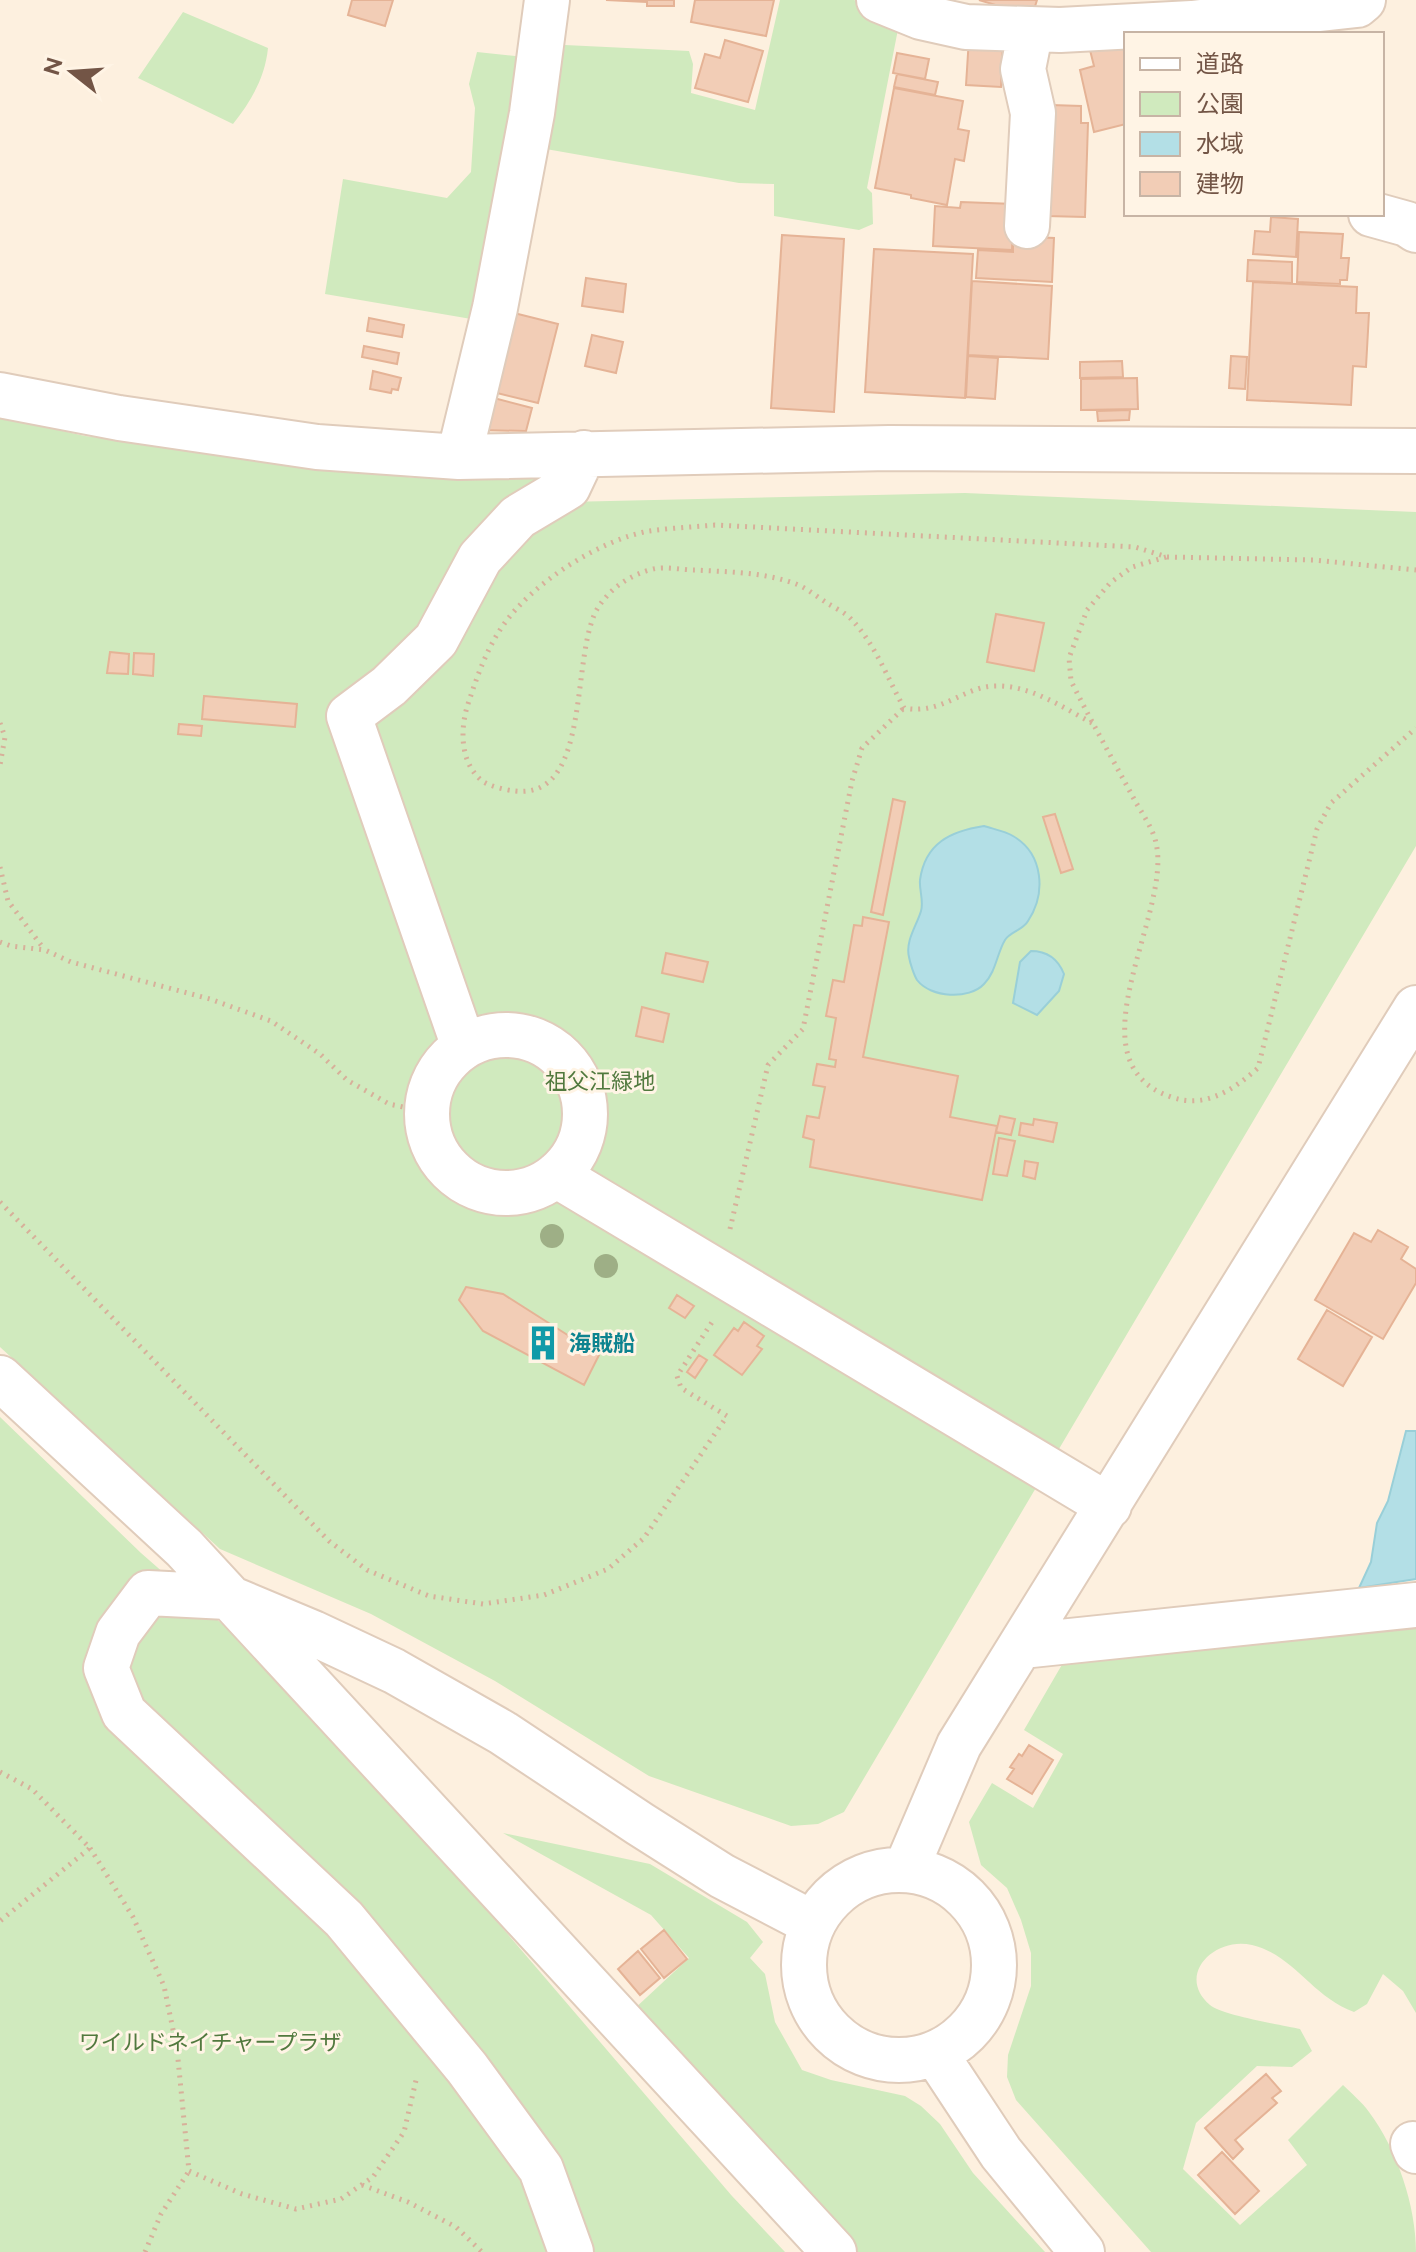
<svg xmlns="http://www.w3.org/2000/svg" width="1416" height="2252" font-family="Raleway,'Noto Sans JP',sans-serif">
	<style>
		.green { fill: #d0eabe }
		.water { fill: #b3dfe6; stroke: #99cfd8; stroke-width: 2 }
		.building { fill: #f2cdb6; stroke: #e5b396; stroke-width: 2 }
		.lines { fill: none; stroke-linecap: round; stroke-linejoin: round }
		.minor-casing { stroke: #e0ccbb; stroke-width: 48 }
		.path { stroke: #d7b09a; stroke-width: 5; stroke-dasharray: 2 6; stroke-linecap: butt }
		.minor { stroke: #fff; stroke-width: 44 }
		.tree { fill: #9eaf86 }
		.labels { text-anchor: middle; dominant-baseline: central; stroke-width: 6; stroke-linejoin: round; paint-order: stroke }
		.park-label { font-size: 22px; fill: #51793e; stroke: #fff4e5 }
		.culture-label { font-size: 22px; font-weight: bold; fill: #0d838f; stroke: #fff4e5; text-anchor: start }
	</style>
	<rect width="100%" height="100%" fill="#fdf0df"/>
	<!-- green -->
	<path class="green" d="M780,0h74l46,19 -33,169 5,5 1,31 -14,6 -85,-14v-32l-35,-1 -193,-34 19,-104 124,6 4,13 -2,29 64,17z
		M183,12l85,36c-3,30 -17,53 -35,76l-95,-46z
		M477,52l57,6 -51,263 -158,-27 18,-115 104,19 24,-26 4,-64 -6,-24z
		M0,417l85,19 330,42 132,-7 19,31 399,-9 451,19v334l-572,966 -26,12 -27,2 -142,-50 -154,-95 -124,-67 -151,-65 -220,-202z
		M0,1417l141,136 121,106 219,244 251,293 53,56h-785z
		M1416,1616v397l-13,-22 -20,-17 -16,30 -13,8c-43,-16 -60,-57 -102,-67 -37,-9 -77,30 -42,60 11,10 72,20 90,24l12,22 -20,16 -35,-1 -61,57 -13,46 57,56 67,-60 -19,-25 55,-55c9,9 19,17 26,27 28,37 47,94 47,140h-265l-135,-152 -9,-23 1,-22 23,-69v-33l-10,-33 -14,-32 -26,-23 -12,-43 23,-39 41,25 30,-54 -39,-24 43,-74z
		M503,1833l147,31 97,58 16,20 -13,16 15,16 10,48 27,48 29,10 74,16 16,10 19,18 33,49 72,79h-195l-218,-241 57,-53 -38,-43z"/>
	<!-- water -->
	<path class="water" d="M984,826c9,3 21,5 29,10 31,18 33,58 15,85 -5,9 -18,11 -23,19 -8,13 -9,32 -21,44 -15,16 -53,14 -67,-4 -3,-5 -7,-17 -8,-23 -4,-16 8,-32 12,-46 3,-10 -2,-21 -1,-31 5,-37 31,-49 64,-54z
		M1031,951c17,0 27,8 33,23l-5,17 -22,24 -24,-12 7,-41z
		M1406,1431h10v148l-57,9 12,-26 6,-39 11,-22z"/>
	<!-- building -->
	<path class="building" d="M352,0h41l-8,26 -37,-11z
		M606,0h68v6h-27v-4z
		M695,0h79l-8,36 -75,-14z
		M979,0h58l-5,16z
		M969,38l34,2 -2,47 -35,-2z
		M725,40l38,11 -15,51 -53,-14 10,-34 15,4z
		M1126,42v82l-32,8 -14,-62 14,-4 -4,-16z
		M897,53l32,6 -4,20 -32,-6z
		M897,74l41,8 -3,13 -41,-8z
		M894,88l69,13 -5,28 11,2 -5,30 -9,-2 -8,46 -36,-7v-3l-36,-7z
		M1051,105l30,1v17h7l-3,94 -38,-1z
		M961,202l53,2 -2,46 -79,-4 2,-40 25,2z
		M1271,217l27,2 -2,38 -43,-3 2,-23 15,1z
		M1299,232l44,2 -2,24h8l-2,22h-7v4l-43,-2z
		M782,235l62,4 -10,173 -63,-4z
		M1013,236l41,2 -2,44 -76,-4 2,-28 35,2z
		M874,249l99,5 -8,144 -100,-6z
		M1248,260l44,2v21l-45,-2z
		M586,278l40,6 -3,28 -41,-6z
		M972,281l80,5 -4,73 -80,-4z
		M1253,282l104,5 -1,26h13l-3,54 -13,-1 -2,39 -104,-5z
		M514,313l44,11 -20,79 -45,-11z
		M369,318l35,7 -2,12 -35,-6z
		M592,335l31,7 -7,31 -31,-7z
		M364,346l35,7 -2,11 -35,-7z
		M968,356l30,2 -3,41 -29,-2z
		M1231,356l16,1 -2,32 -16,-1z
		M1122,361l1,16 -43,1v-16z
		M373,371l28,7 -3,12 -6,-1 -1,4 -21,-4z
		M1137,378l1,31 -57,1v-31z
		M490,397l42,11 -6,23 -45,-1z
		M1130,410l-1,10 -31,1 -1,-10z
		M996,614l48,9 -10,48 -47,-9z
		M110,652l19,2 -1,20 -21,-1z
		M134,653l20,1 -1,22 -20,-2z
		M204,696l93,8 -2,23 -93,-8z
		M179,724l23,2 -1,10 -23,-2z
		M893,799l12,3 -22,113 -12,-3z
		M1055,814l18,55 -12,4 -18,-56z
		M863,917l26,5 -26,135 95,19 -8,41 47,9 -15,74 -172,-33 4,-27 -11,-3 4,-21 12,2 6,-31 -12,-2 4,-21 18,3 1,-7 -7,-1 7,-41 -10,-2 7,-36 11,2 10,-57 8,1z
		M666,953l42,9 -5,20 -41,-9z
		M642,1007l27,7 -6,28 -27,-6z
		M1000,1116l15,3 -4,16 -15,-3z
		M1034,1119l23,4 -4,19 -34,-7 2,-12 12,2z
		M999,1138l16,3 -8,35 -14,-2z
		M1025,1161l13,2 -3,16 -12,-3z
		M1378,1230l30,17 -7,12 15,10v14l-33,56 -68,-39 39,-67 17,9z
		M466,1287l37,7 96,61 -15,30 -101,-54 -24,-31z
		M677,1295l17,11 -9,12 -16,-10z
		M1327,1310l45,27 -29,49 -45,-27z
		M744,1322l20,14 -7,10 5,3 -20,26 -28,-20 20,-27 4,3z
		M699,1355l8,5 -12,18 -8,-6z
		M1029,1745l24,15 -21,34 -25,-15 7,-10 -4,-2 9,-13 3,2z
		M664,1930l23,29 -23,19 -23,-29z
		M638,1951l22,27 -20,17 -22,-26z
		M1266,2074l15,17 -9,7 5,5 -42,37 8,9 -10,10 -28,-31z
		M1222,2152l37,39 -24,23 -37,-39z"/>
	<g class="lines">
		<!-- minor casing -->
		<g class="minor-casing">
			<path id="minor" d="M879,0l42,17 45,10 94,3 132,-7 165,-18 6,-5
				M1371,214l36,10 9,6
				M1027,226l6,-113 -10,-44 8,-40
				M0,395l119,23 198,29 142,10 430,-9 527,3
				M459,457l36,-149 37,-195 15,-113
				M427 1114a79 79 0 1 1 158 0a79 79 0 1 1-158 0Z
				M464,1047l-115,-331 40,-30 47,-46 44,-82 38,-41 50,-30 16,-34
				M556,1175l553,331
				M0,1378l184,170 650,704
				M1022,1646l394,-41
				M906,1869l53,-124 457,-737
				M804 1965a95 95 0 1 1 190 0a95 95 0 1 1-190 0Z
				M935,2053l66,100 81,99
				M1413,2144l3,7
				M571,2252l-30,-83 -74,-101 -123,-149 -220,-206 -18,-45 12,-35 30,-40 79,4 86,36 81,38 109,62 137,91 82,52 90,47"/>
		</g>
		<!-- path -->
		<path class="path" d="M1166,557l-34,10 -22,16 -23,27 -18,48 2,23c20,40 42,79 63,118 7,13 19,29 22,44 17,71 -89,218 15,254 34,12 62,-7 87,-29l59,-239 14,-26 85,-75
			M0,723l5,14 -5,28
			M1092,723c-30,-16 -63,-39 -99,-37 -31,2 -52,29 -89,22 -16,-29 -29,-64 -52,-88 -6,-7 -17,-12 -25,-17 -10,-6 -20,-15 -31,-19 -32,-12 -68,-12 -101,-14 -13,0 -30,-4 -42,-1 -23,6 -41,18 -54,37 -30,45 -5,194 -84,185 -10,-1 -27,-5 -34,-11 -22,-19 -21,-54 -12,-79 9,-27 18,-53 35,-77 29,-41 95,-84 145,-93 21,-3 44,-4 66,-6l420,22 32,10 146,3 103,10
			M0,867l8,34 36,48
			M0,942l11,4 34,4 26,12 139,37 61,22 49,33 27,26 42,24 38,8
			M0,1202l329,339 38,29 62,26 54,8 61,-9 64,-26 36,-31 83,-122 -46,-28 -4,-12 37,-57
			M730,1229l38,-164 35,-36 49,-248 10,-33 42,-40
			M0,1772l32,17 58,59 -90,73
			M90,1848l43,69 31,69 13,63 12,122 53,23 54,15 45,-10 32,-22 31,-45 13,-56
			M362,2185l46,17 48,25 26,25
			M145,2252l16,-38 28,-43"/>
		<!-- minor -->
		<use href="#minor" class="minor"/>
	</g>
	<!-- trees -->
	<g class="tree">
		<circle cx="552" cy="1236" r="12"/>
		<circle cx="606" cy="1266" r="12"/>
	</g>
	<!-- icons -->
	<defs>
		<g id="building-bare" transform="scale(2.76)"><path d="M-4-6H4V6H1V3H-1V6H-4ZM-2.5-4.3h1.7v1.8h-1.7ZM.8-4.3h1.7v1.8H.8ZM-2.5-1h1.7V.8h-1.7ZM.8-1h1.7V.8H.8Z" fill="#0f9aa8" stroke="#fff4e5" stroke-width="2.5" paint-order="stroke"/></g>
	</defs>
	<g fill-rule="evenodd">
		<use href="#building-bare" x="543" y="1343"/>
	</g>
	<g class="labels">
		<!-- park labels -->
		<g class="park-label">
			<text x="600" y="1081">祖父江緑地</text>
			<text x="210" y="2042">ワイルドネイチャープラザ</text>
		</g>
		<!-- culture labels -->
		<g class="culture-label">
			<text x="569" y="1343">海賊船</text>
		</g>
	</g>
	<!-- legend -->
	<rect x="1124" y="32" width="260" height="184" fill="#fff4e5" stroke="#c7b4a5" stroke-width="2"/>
	<rect x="1140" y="58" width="40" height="12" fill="#ffffff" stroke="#c7b4a5" stroke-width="2"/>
	<text x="1196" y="72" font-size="24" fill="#735546">道路</text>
	<rect x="1140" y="92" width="40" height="24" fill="#d0eabe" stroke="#c7b4a5" stroke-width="2"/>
	<text x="1196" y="112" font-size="24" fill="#735546">公園</text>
	<rect x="1140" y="132" width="40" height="24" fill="#b3dfe6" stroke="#c7b4a5" stroke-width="2"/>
	<text x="1196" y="152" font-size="24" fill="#735546">水域</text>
	<rect x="1140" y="172" width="40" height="24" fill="#f2cdb6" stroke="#c7b4a5" stroke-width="2"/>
	<text x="1196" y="192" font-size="24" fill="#735546">建物</text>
	<!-- north arrow -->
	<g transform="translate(72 72) rotate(287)" stroke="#fff4e5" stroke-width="6" paint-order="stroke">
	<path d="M0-6L14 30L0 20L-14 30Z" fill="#735546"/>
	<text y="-12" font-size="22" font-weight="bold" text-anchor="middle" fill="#735546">N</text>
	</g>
</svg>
